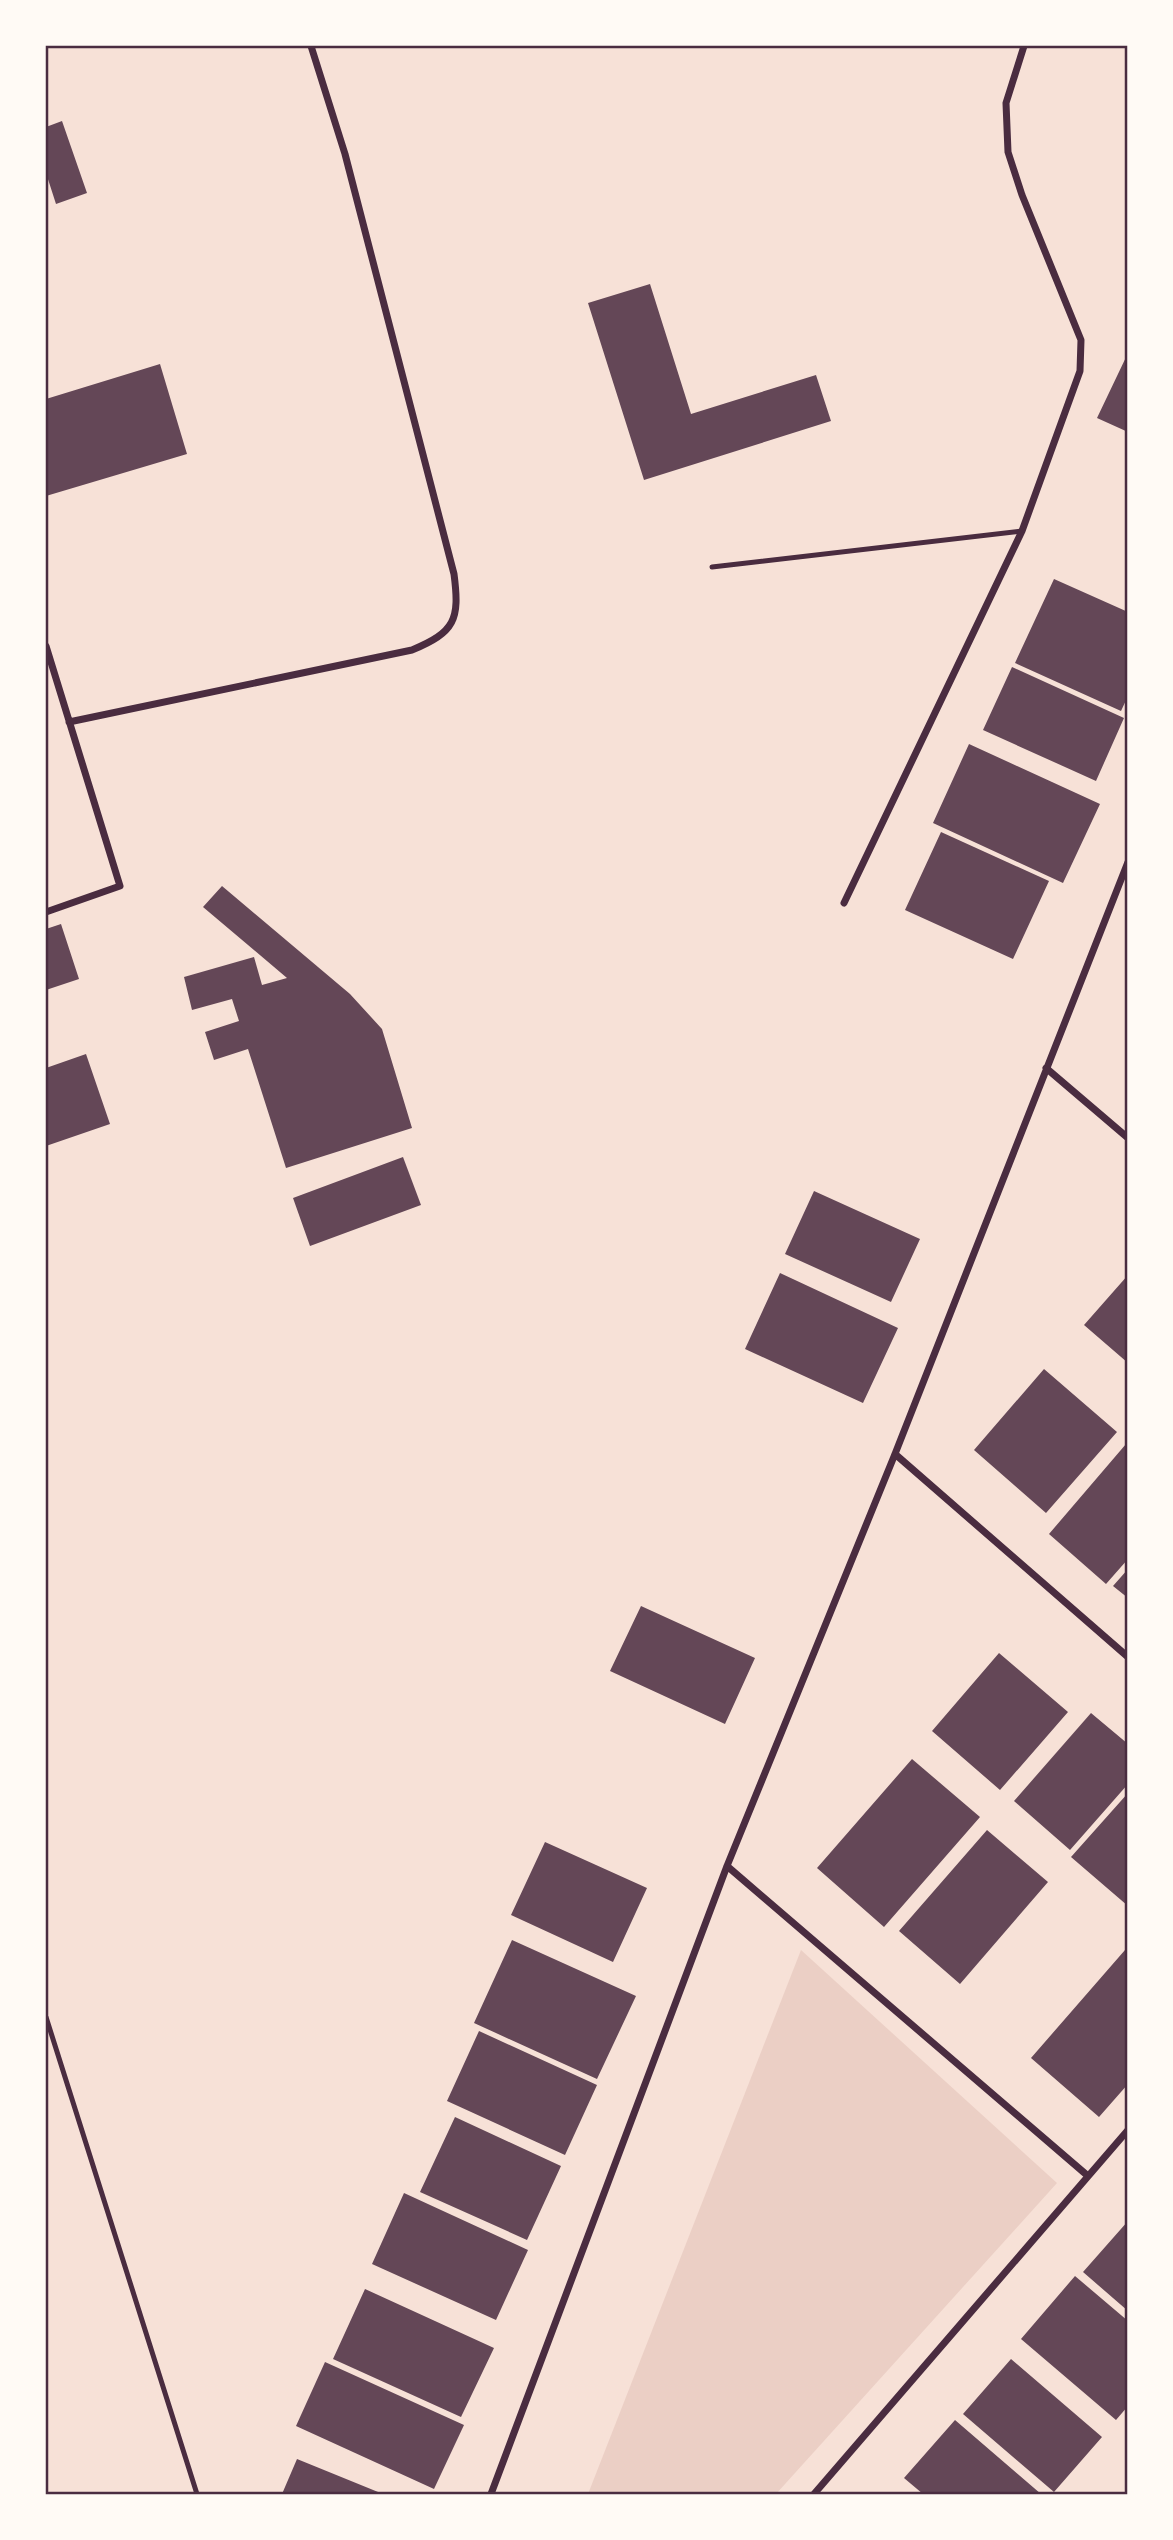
<svg xmlns="http://www.w3.org/2000/svg" width="1173" height="2540" font-family="Figtree,sans-serif">
	<style>
		.green { fill: #ebcfc5 }
		.building { fill: #644757 }
		.lines { fill: none; stroke-linecap: round; stroke-linejoin: round }
		.service { stroke: #4a2c40; stroke-width: 5 }
		.minor { stroke: #4a2c40; stroke-width: 7 }
		.neatline { fill: none; stroke: #4a2c40; stroke-width: 2.5 }
	</style>
	<rect width="100%" height="100%" fill="#f7e1d7"/>
	<!-- green -->
	<path class="green" d="M801,1950l256,233 -281,311h-188z"/>
	<!-- building -->
	<path class="building" d="M62,121l25,72 -31,11 -10,-31v-46z
		M650,284l41,130 125,-39 15,46 -187,59 -56,-177z
		M1128,353v79l-31,-14z
		M160,364l27,90 -141,42v-97z
		M1054,579l74,33v84l-7,15 -106,-48z
		M1012,667l112,51 -28,63 -113,-51z
		M969,744l131,60 -37,79 -130,-60z
		M941,832l108,49 -36,78 -108,-49z
		M222,886l128,108 32,35 30,99 -126,40 -38,-119 -34,11 -9,-28 34,-11 -7,-22 -40,11 -8,-33 70,-20 8,28 25,-7 -84,-71z
		M61,924l18,55 -33,11v-61z
		M86,1054l24,70 -64,22v-78z
		M403,1157l18,48 -111,41 -17,-48z
		M814,1191l106,48 -29,63 -106,-48z
		M780,1273l118,55 -35,75 -118,-54z
		M1128,1275v88l-44,-38z
		M1044,1369l73,63 -71,81 -72,-63z
		M1126,1444l2,115 -22,25 -57,-50z
		M1128,1569v29l-15,-12z
		M641,1606l114,52 -30,66 -115,-53z
		M999,1653l69,59 -68,78 -68,-59z
		M1091,1713l37,31v40l-58,66 -56,-49z
		M912,1759l68,58 -96,110 -67,-59z
		M1128,1793v113l-57,-49z
		M987,1830l61,52 -88,102 -61,-53z
		M545,1842l102,46 -34,74 -102,-47z
		M512,1940l124,56 -39,83 -123,-56z
		M1125,1950l3,2v132l-29,33 -68,-59z
		M479,2031l118,54 -32,70 -118,-54z
		M455,2117l106,49 -34,74 -107,-48z
		M404,2193l124,57 -32,70 -124,-56z
		M1128,2221v90l-45,-39z
		M1075,2276l53,45v85l-12,14 -95,-81z
		M365,2289l129,59 -33,69 -128,-58z
		M1011,2359l91,78 -48,55 -91,-78z
		M325,2362l139,63 -30,64 -138,-63z
		M955,2420l86,74h-118l-19,-16z
		M297,2459l86,35h-101z"/>
	<g class="lines">
		<!-- service -->
		<path class="service" d="M712,567l310,-36
			M46,2017l151,477"/>
		<!-- minor -->
		<path class="minor" d="M46,646l74,240 -74,26
			M69,722l343,-72c43,-18 48,-30 42,-76l-109,-420 -34,-108
			M844,903l178,-372 58,-160 1,-31 -59,-145 -14,-43 -2,-49 18,-57
			M1046,1068l82,70
			M895,1454l233,203
			M727,1866l361,310
			M491,2494l236,-628 168,-412 233,-592
			M814,2494l314,-364"/>
	</g>
	<!-- border -->
	<rect width="1173" height="2540" fill="none" stroke="#fffaf5" stroke-width="94"/>
	<rect x="47" y="47" width="1079" height="2446" class="neatline"/>
</svg>
